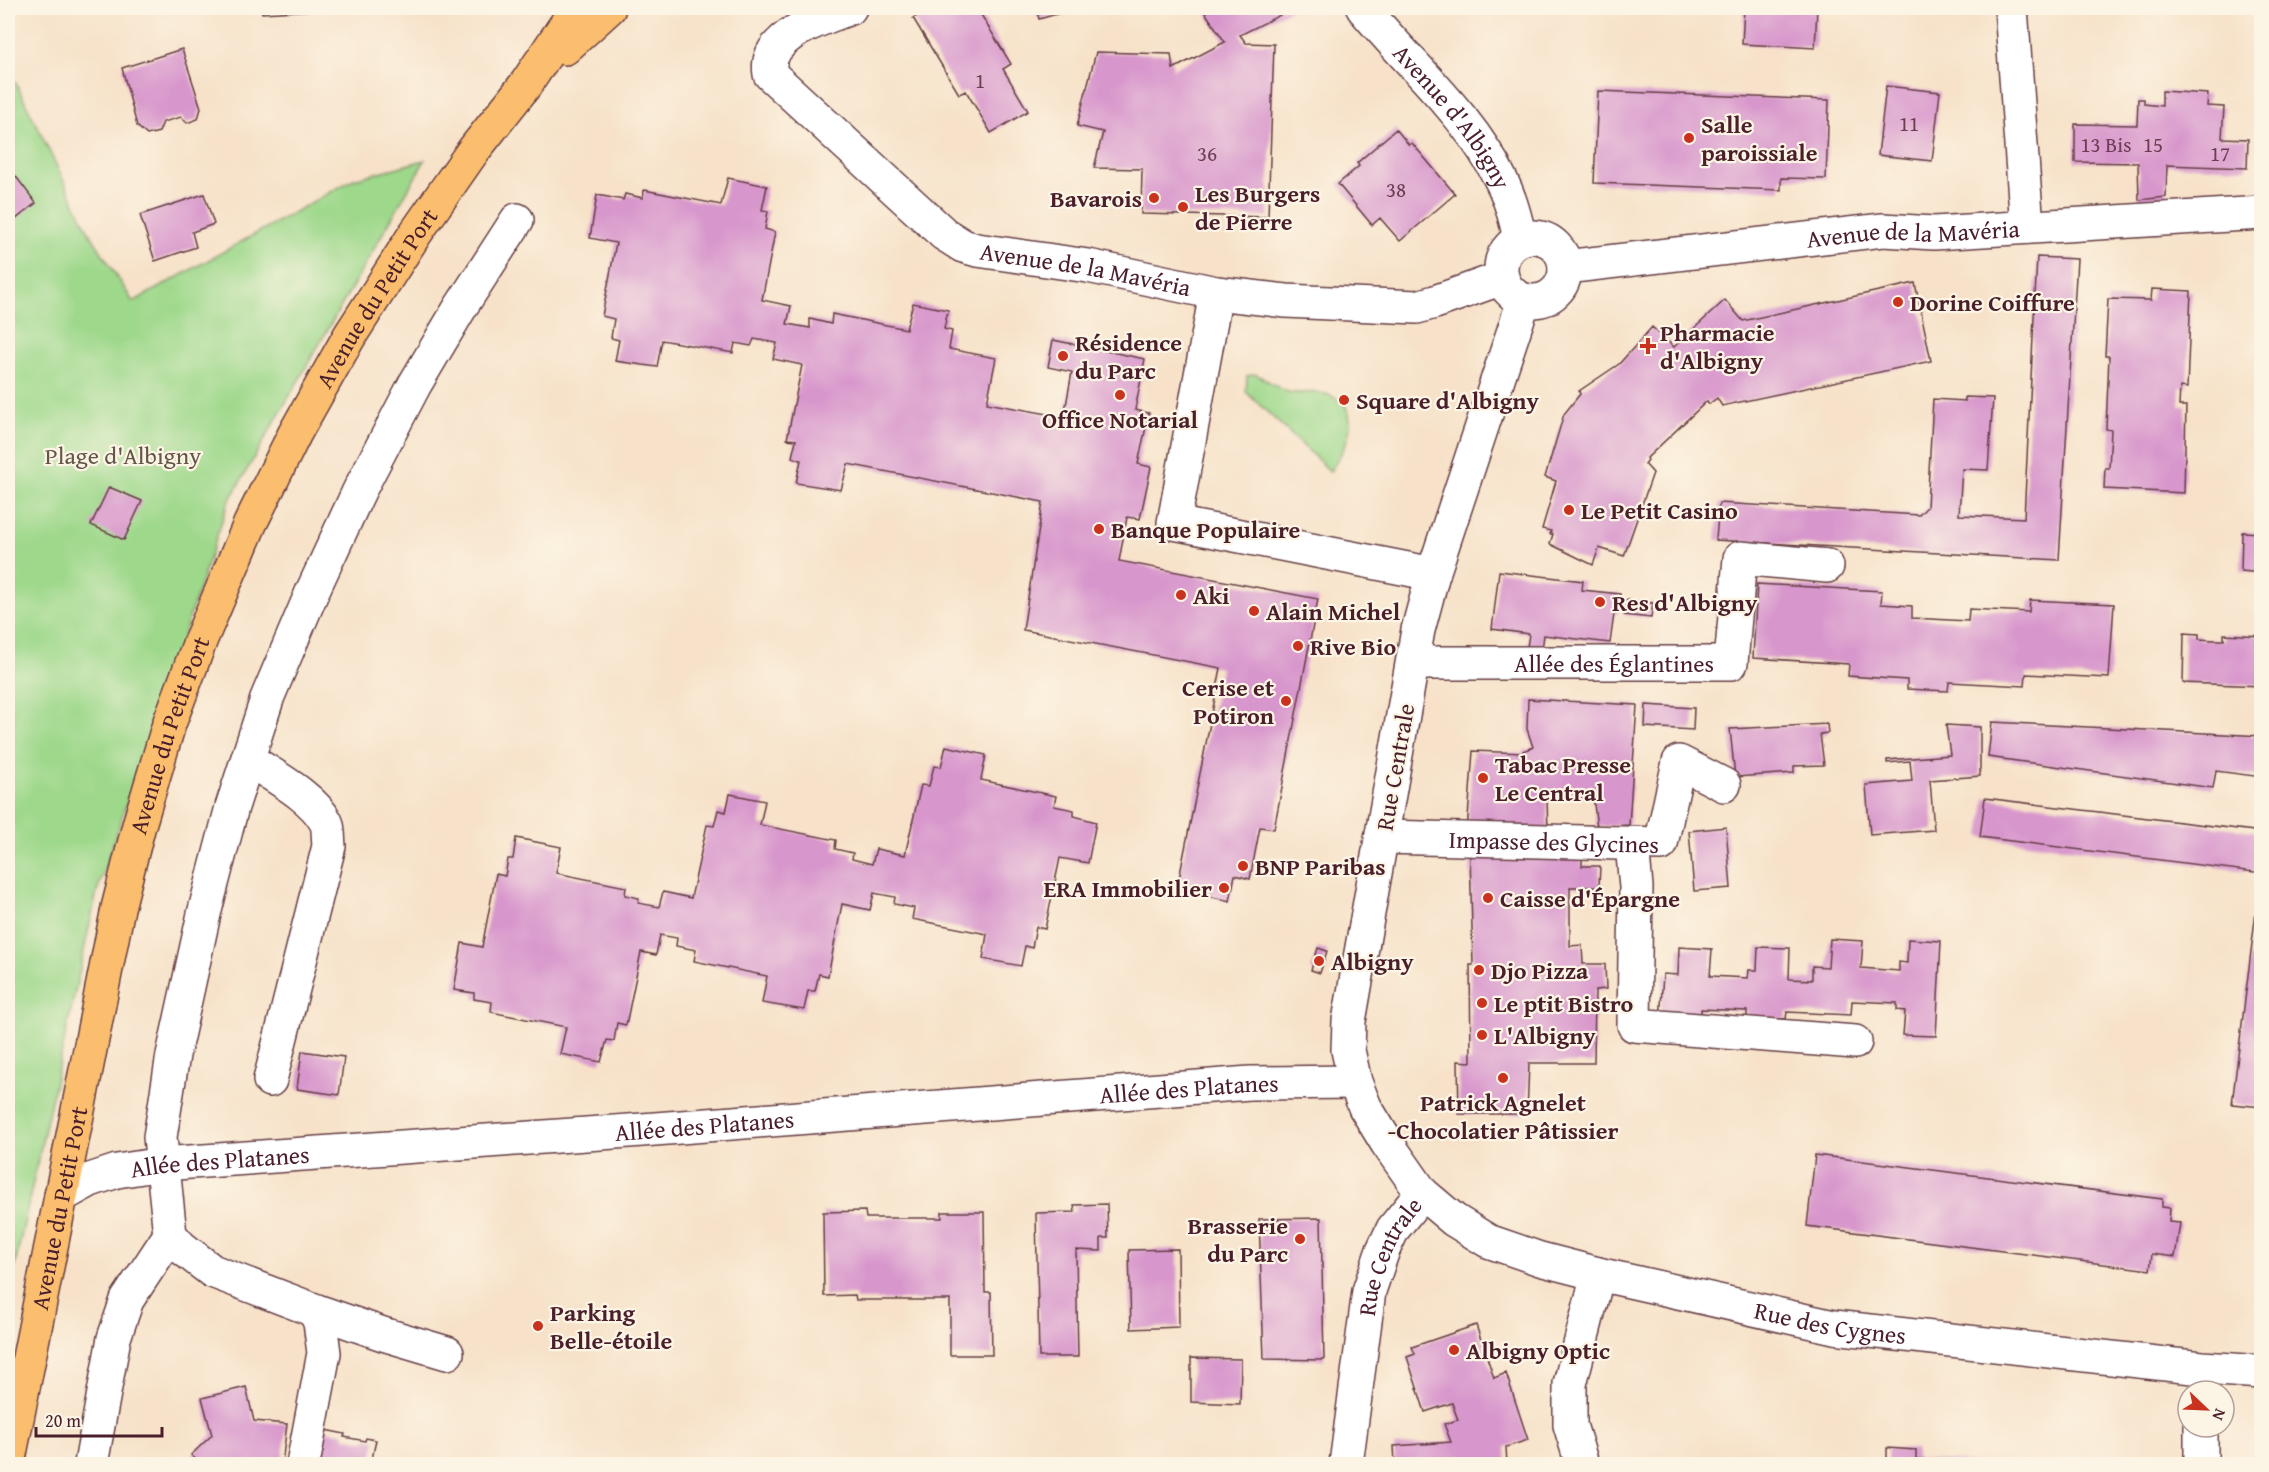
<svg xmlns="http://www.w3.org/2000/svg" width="2269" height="1472" font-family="'Gentium Book Plus',serif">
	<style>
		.green { fill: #9ed88b; stroke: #747c5b; stroke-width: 1.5 }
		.building { fill: #d897cc }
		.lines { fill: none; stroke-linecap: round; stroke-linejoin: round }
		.minor-casing { stroke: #643c43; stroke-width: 36 }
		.major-casing { stroke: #643c43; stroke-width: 36 }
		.minor { stroke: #fff; stroke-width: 33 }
		.major { stroke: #fbbe6e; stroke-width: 33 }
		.poi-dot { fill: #c8321e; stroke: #fcf5e5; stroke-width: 2 }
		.labels { text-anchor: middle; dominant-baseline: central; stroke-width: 4.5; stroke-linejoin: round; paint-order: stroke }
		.number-label { font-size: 21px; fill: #6e3d53 }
		.street-label { font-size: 24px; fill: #4a1f2b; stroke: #fcf5e5 }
		.poi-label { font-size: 24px; font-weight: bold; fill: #4a1f2b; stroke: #fcf5e5; text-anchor: start }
		.park-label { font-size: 24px; fill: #635648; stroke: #fcf5e5 }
	</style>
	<rect width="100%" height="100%" fill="#fcf5e5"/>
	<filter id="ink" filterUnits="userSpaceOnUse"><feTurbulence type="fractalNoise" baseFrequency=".0167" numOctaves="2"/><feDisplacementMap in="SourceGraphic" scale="12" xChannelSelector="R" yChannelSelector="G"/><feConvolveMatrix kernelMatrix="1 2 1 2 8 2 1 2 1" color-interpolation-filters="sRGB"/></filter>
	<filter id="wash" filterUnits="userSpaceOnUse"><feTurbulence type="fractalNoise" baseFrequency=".008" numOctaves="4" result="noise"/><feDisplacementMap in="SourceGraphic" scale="24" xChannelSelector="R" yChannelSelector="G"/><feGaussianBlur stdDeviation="1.35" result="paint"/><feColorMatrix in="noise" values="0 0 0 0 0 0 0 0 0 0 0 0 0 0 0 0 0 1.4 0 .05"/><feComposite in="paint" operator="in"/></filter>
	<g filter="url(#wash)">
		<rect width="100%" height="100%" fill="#f7e2c9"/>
		<!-- green -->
		<path class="green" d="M8,67l81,165 44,70 221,-123 71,-19 -197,343 -131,388 -89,406z
			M1255,374c12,5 21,14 33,18 11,3 22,-1 33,1 46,9 28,51 9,78l-84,-79 1,-16z"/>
		<g id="blocks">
			<!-- building -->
			<path class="building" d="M261,8h53v2l-52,3z
				M931,8h46l34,56 -8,5 25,42 -37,22 -25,-42 -7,3 -46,-76z
				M1036,8h42l-39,11z
				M1202,8h92l-54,27 6,8 28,1 -6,173 -127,-3 1,-45 -48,-1 9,-36 -26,-6 19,-74 75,2 2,15 52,-27z
				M1744,8h73l-2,40 -73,-4z
				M182,49l19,59 -3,11 -11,4 -6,-6 -18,5 -4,10 -12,3 -10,-9 -15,-58z
				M1886,86l54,6 -8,69 -54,-6z
				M1598,91l231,9 -3,79 -45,-1v12l-187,-7z
				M2162,91l46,3 -1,12 17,1 -2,31 26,1 -1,29 -80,-3 -1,32 -27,3 -1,-37 -63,-1v-38l62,1 1,-26h6v5l18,2z
				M1396,129l13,16 3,-2 43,51 -55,47 -20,-23 -8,7 -34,-41 21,-18 -2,-3z
				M8,166l28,37 -25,20 -3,-6z
				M728,178l39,8 -5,24 6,1 -3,18 10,3 -13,68 29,6 -4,18 23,4v-9l21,5 1,-10 74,15 7,-26 35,7 -4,19 8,2 -3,18 47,9 -9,45 77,14 8,-45 -24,-5 5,-27 92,19 -10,51 14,3 -11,51 13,3 -11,52 -13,-2 -8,44 199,38 -44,230 -14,-2 -10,52 -15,-4 -5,26 -53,-12 44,-221 -198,-38 20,-128 -195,-38 -7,26 -45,-7 5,-23 -9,-3 4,-17 -9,-1 15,-74 -29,-6 4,-16 -23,-4 -3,7 -16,-3 -2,10 -71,-13 -5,27 -42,-6 4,-21 -8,-2 3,-19 -12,-3 14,-73 -26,-5 7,-43 26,5 2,-6 18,4 1,-8 77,15z
				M204,194l10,30 -22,8 4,15 -41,14 -15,-46z
				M2037,257l40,2 -18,301 -343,-20 3,-37 200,12 8,-8 6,-108 32,2v-4l28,1 -5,72 -26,-1 -3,46 65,3z
				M1915,283l16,78 -209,45 -5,-8 -8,6 -2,-3 -60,57 1,2 -3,4 8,9 -29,83 -25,-8 -6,17 -43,-21 3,-10h-3l1,-3 -9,-2 14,-48 -11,-4 19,-63 16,-20 -1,-3 40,-27 33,-37 22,20 51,-47 18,21z
				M2152,289l39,2 -4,97 -7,-1 -1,19h7l-2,87 -80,-4 1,-21h4l2,-38 -5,-1 3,-73h-4l3,-57 43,1z
				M109,487l33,14 -18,39 -33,-15z
				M2242,532l20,1v40l-21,-2z
				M1499,571l84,10 -1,9 38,4 -2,20h-4l-4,29 -66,-8 -3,22 -15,-3 3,-20 -37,-5z
				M1757,584l125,7 -1,13 31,2v12l56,3 1,-12 60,3 1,-12 84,4 -5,74 -83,-4 -1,12 -76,-4 -1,9 -41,-2v-9l-59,-4 1,-12 -96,-6z
				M1626,600l27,3 -2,15 -27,-3z
				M2184,633l15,1v5l15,1h10v-6l38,2v50l-79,-3z
				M1528,699l109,6 -8,120 -32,2 -4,-30 -46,1 1,34 -81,-1 6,-80 51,2 -1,-2 10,-4 -6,-18z
				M1646,705l48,3 -1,22 -48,-3z
				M1992,722l270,14v41l-46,-6 -3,17 -225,-31z
				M1827,724l1,9 -8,1 4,31 -30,1v7l-59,4 -5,-48z
				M1946,725l34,2v49l-50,4 4,50 -64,5 -4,-50 46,-4 -2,-20 -23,2v-3l63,-5z
				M946,746l40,9 -5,25 75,16 -2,10 20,4v6l22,6 -8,41 -28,-5 -15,71 -9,-2 -4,21 -7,-2 -4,20 -38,-7 4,-25 -75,-15 2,-11 -20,-4 1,-7 -21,-4 -4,17 -28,-6 -14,72 -9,-2 -4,17h-7l-4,19 -42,-7 5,-27 -73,-15 2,-11 -20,-4 1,-8 -17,-3 -4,20 -15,-3 -15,73 -9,-2 -3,18 -7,-1 -6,22 -41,-8 6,-27 -75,-15 1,-10 -18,-3v-6l-20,-3 8,-47 20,4 14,-73 9,2 3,-17h5l3,-21 45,9 -5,26 70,14 -1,8 14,3 -1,5 21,4 4,-15 28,6 16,-73 7,1 4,-16 8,2 4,-18 35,7 -5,24 76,15 -1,9 18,4 -1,6 20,5 4,-15 29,6 16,-70 8,1 5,-20 7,1z
				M1985,798l277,34v41l-282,-36z
				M1726,827l5,61 -37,3 -5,-60z
				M1470,853l112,4v9h18l-1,21h-29v59l12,-1 1,19h22l1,25 -11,1 -1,73h-65l-2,51h-68l-1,-53 13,1 -1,-97h3z
				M2260,879l2,1v227l-30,-3z
				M1830,939l33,2 -2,27 38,3v-9l8,1 1,-24 33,2 -5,95 -33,-1 2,-24 -8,-1v-7l-45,-2 -1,14 -64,-3 -1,7 -39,-1v-7l-46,-2v15l-41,-2 3,-48 15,1 1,-28 33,2 -2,27 38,2 1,-8h8l1,-23 32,1 -1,31 23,1v-14l16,1z
				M1318,948l9,3 -7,22 -9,-3z
				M302,1051l42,6 -5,38 -42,-6z
				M1815,1155l347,44v8l8,1 -1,14 11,1 -5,34 -23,-3 -2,16 -343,-44z
				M1107,1204l1,34h-7v13l-25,-1 2,107h-39l-3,-144 39,-1 -1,-7z
				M865,1211l1,7h76v-6h42l1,80h6l1,63h-42v-55h-94l-1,-5 -31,1 -1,-84z
				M1321,1218l3,142 -60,-1 -5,-140z
				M1178,1249l1,78 -48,2 -2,-79z
				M1476,1325l18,53 12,-5 22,67 -22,7 1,17h-112l-1,-18 57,-4 -7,-18 14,-4 -6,-17 -27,9 -18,-55 8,-3 -3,-7z
				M1191,1358l50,1 -1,45 -49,-2z
				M246,1387l8,34 33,3 -5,40h-81l-10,-9 21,-20 -10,-37z
				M325,1430l20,4 -1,3 21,4 1,-3 10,2 -5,24h-53z
				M1887,1448l29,2v9l57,4v1h-86z"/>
		</g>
	</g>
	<g filter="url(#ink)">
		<use href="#blocks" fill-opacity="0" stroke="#643c43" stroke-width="1.5"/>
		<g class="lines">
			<!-- minor casing -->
			<g class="minor-casing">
				<g id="minor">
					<path id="s1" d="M850,8c-28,11 -87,27 -80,66l174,160 19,12 14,4 111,16 128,27 70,8 131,6 18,-5 67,-24"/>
					<path id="s2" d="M1363,8c47,57 107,107 139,174 9,18 14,38 18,57"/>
					<path d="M2011,8l16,219"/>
					<circle cx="1533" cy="269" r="32"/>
					<path id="s3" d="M1565,267l318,-37 51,3 328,-20"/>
					<path d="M1216,293l-42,230 259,51"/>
					<path id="s4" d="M1524,300l-91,274 -15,56 -69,391 -1,29 7,32 10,25 22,36 35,50 32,27 34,21 52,18 58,15 236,53 368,41 60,4"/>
					<path id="s5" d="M1413,663h318l9,-105 87,8"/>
					<path d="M248,759c23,16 65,37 78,63 3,6 2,17 3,24l-59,234"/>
					<path id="s6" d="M1383,837l278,7 18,-82 45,23"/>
					<path d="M1632,844l4,43 -2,138 221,17"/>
					<path id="s7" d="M61,1196l29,-16 27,-9 45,-7 467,-33 621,-48 105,-1"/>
					<path d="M447,1353l-64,-19 -69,-24 -102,-39 -31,-24 -11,-12 -10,-98 13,-82 31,-141 28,-107 36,-111 45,-106 46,-99 56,-107 45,-76 57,-88"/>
					<path d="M2201,1427v37"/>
					<path d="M91,1464l23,-126 13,-38 43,-65"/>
					<path d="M303,1464l21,-111 -4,-31 -6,-12"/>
					<path id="s8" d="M1346,1464l23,-173 14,-41 10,-21 29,-36"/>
					<path d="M1582,1464l-12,-39v-41l28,-110"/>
				</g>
			</g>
			<!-- major casing -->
			<g class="major-casing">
				<g id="major">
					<path d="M565,48l44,-40"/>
					<path id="s9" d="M8,1464l110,-556 21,-83 30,-101 32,-85 49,-115 45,-91 54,-96 66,-103 58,-83 53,-67 51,-76"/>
				</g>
			</g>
			<!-- minor -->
			<use href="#minor" class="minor"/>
			<!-- major -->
			<use href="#major" class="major"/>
		</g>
	</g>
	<!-- markers -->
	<g class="poi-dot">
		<circle cx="1689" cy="138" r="6"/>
		<circle cx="1154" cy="198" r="6"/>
		<circle cx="1183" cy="207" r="6"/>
		<circle cx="1898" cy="302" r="6"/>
		<path d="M1645 337h6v6h6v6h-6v6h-6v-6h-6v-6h6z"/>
		<circle cx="1063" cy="356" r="6"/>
		<circle cx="1120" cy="395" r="6"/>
		<circle cx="1344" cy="400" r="6"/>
		<circle cx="1569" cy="510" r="6"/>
		<circle cx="1099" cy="529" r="6"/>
		<circle cx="1181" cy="595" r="6"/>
		<circle cx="1600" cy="602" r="6"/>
		<circle cx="1254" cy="611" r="6"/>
		<circle cx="1298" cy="646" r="6"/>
		<circle cx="1286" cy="701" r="6"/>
		<circle cx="1483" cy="778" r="6"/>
		<circle cx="1243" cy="866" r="6"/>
		<circle cx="1224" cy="888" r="6"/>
		<circle cx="1488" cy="898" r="6"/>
		<circle cx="1319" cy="961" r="6"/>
		<circle cx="1479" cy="970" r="6"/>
		<circle cx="1482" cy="1003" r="6"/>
		<circle cx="1482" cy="1035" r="6"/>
		<circle cx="1503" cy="1078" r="6"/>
		<circle cx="1300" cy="1239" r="6"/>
		<circle cx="538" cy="1326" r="6"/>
		<circle cx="1454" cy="1350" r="6"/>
	</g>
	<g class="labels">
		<!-- number labels -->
		<g class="number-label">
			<text x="980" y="80">1</text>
			<text x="1909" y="123">11</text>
			<text x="2106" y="144">13 Bis</text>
			<text x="2153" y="144">15</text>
			<text x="1207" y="153">36</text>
			<text x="2220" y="153">17</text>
			<text x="1396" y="189">38</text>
		</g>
		<!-- street labels -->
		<g class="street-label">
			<text stroke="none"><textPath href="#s2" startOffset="141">Avenue d'Albigny</textPath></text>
			<text stroke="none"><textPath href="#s3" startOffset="350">Avenue de la Mavéria</textPath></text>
			<text stroke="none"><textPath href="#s1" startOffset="496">Avenue de la Mavéria</textPath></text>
			<text stroke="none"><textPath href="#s9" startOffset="1233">Avenue du Petit Port</textPath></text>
			<text stroke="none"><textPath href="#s5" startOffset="201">Allée des Églantines</textPath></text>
			<text stroke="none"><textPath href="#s9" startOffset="747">Avenue du Petit Port</textPath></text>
			<text transform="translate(1395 767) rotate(-80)">Rue Centrale</text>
			<text stroke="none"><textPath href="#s6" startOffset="171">Impasse des Glycines</textPath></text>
			<text stroke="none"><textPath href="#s7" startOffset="1137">Allée des Platanes</textPath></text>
			<text stroke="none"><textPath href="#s7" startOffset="651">Allée des Platanes</textPath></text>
			<text stroke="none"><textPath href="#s7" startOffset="165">Allée des Platanes</textPath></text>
			<text stroke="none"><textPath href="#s9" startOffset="261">Avenue du Petit Port</textPath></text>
			<text stroke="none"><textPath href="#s8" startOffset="214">Rue Centrale</textPath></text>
			<text stroke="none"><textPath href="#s4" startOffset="1370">Rue des Cygnes</textPath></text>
		</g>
		<!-- poi labels -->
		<g class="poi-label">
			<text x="1701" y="124">Salle<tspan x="1701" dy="28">paroissiale</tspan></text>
			<text x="1195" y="193">Les Burgers<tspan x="1195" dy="28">de Pierre</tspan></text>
			<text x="1142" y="198" text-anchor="end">Bavarois</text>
			<text x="1910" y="302">Dorine Coiffure</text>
			<text x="1660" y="332">Pharmacie<tspan x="1660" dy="28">d'Albigny</tspan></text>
			<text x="1075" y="342">Résidence<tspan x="1075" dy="28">du Parc</tspan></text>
			<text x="1356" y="400">Square d'Albigny</text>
			<text x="1120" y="419" text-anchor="middle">Office Notarial</text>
			<text x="1581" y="510">Le Petit Casino</text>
			<text x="1111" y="529">Banque Populaire</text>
			<text x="1193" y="595">Aki</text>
			<text x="1612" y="602">Res d'Albigny</text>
			<text x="1266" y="611">Alain Michel</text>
			<text x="1310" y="646">Rive Bio</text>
			<text x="1274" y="687" text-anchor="end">Cerise et<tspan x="1274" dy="28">Potiron</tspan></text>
			<text x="1495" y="764">Tabac Presse<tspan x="1495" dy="28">Le Central</tspan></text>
			<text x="1255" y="866">BNP Paribas</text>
			<text x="1212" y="888" text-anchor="end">ERA Immobilier</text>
			<text x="1500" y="898">Caisse d'Épargne</text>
			<text x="1331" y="961">Albigny</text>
			<text x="1491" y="970">Djo Pizza</text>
			<text x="1494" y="1003">Le ptit Bistro</text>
			<text x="1494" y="1035">L'Albigny</text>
			<text x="1503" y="1102" text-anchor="middle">Patrick Agnelet<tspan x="1503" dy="28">-Chocolatier Pâtissier</tspan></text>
			<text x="1288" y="1225" text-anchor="end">Brasserie<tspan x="1288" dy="28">du Parc</tspan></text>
			<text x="550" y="1312">Parking<tspan x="550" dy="28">Belle-étoile</tspan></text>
			<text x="1466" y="1350">Albigny Optic</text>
		</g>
		<!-- park labels -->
		<g class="park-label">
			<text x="123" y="455">Plage d'Albigny</text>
		</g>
	</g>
	<!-- margin -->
	<rect width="2269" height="1472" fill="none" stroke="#fcf5e5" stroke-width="30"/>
	<!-- north arrow -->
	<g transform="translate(2206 1409) rotate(113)"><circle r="28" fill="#fcf5e5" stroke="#b59f9b" stroke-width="1.5"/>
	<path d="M0-4.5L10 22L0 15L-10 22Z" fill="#c8321e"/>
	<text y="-9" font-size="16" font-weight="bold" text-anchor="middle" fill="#4a1f2b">N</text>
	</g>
	<!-- scale -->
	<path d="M36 1427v9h126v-9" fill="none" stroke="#4a1f2b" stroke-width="3"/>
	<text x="45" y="1427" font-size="18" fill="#4a1f2b" stroke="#fcf5e5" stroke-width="4.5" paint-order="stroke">20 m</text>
</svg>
